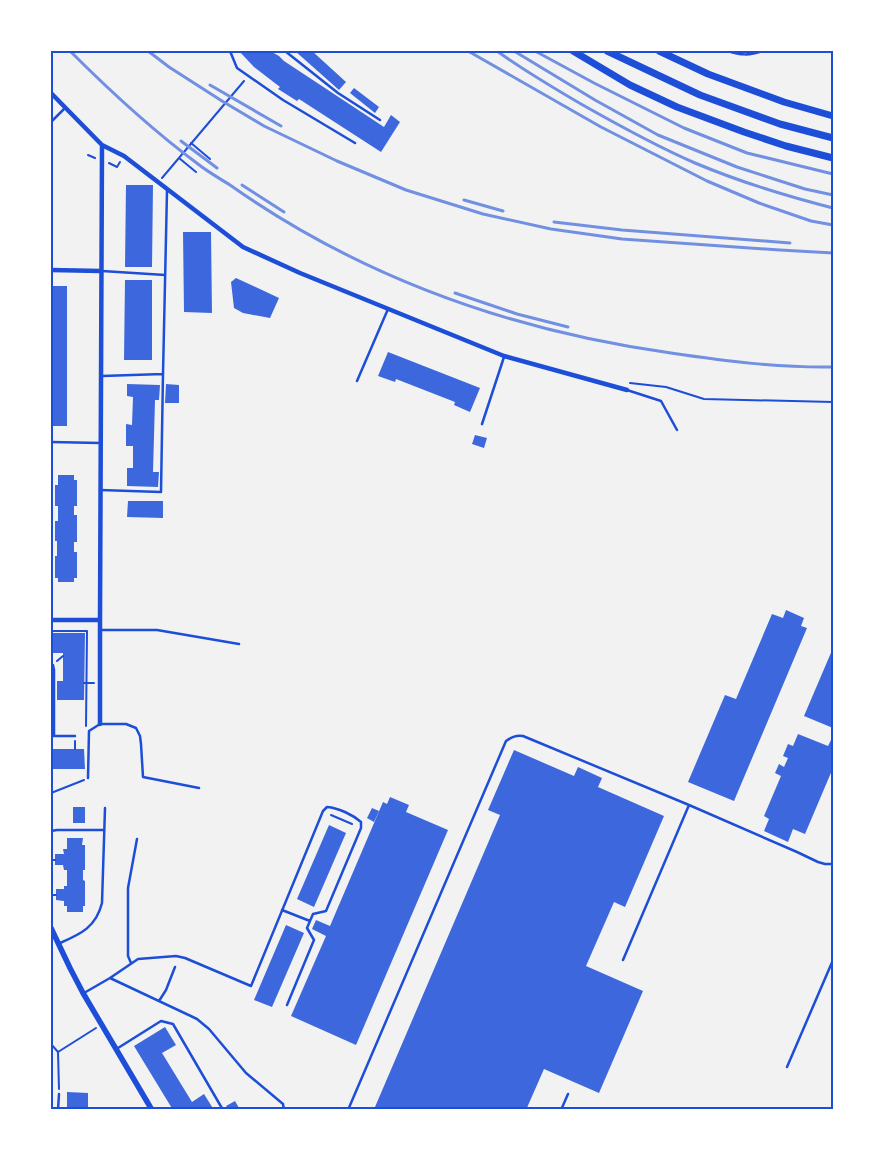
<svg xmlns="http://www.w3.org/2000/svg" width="884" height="1161" font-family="'PT Sans Narrow',sans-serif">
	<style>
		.building { fill: #3d67dc }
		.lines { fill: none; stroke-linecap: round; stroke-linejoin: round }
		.path { stroke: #1d4ed8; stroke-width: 2 }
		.service { stroke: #1d4ed8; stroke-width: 2.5 }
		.minor { stroke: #1d4ed8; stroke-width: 4.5 }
		.tertiary { stroke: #1d4ed8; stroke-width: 5.5 }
		.primary { stroke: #1d4ed8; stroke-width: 7 }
		.rail { stroke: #7290e2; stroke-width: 3 }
		.neatline { fill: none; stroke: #1d4ed8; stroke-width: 2 }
	</style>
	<rect width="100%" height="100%" fill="#f2f2f2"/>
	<!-- building -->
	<path class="building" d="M239,51h31l9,5 5,5 100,66 7,-12 9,7 -19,30 -82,-53 -2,2 -19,-12 2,-2 -26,-20z
		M295,51h17l34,31 -7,8z
		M354,88l25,19 -4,6 -25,-20z
		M126,185h27l-1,82h-27z
		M183,232h28l1,81 -28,-1z
		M236,278l43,20 -9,20 -27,-5 -9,-5 -3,-26z
		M125,280h27v80h-28z
		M51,286h16v140h-16z
		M388,352l92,36 -10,24 -16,-7 1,-3 -59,-23 -1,3 -17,-6z
		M127,384l33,1 -1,15h-4l-2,72h6l-1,15 -31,-1v-18h6v-22h-7v-22l6,1 1,-28 -6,-1z
		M166,384l13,1v18h-14z
		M475,435l12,3 -3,10 -12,-4z
		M58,475h16v5h3v26h-3v9h3v27h-3v10h3v26h-3v4h-16v-4h-3v-22h2v-15h-2v-20h3v-15h-3v-21h3z
		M128,501h35v17l-36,-1z
		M786,610l18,8 -3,8 6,2 -73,173 -46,-19 37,-87 11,4 36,-85 11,4z
		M51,633h34l-1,67h-27v-19h6v-28h-12z
		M833,648v80l-29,-12z
		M798,734l30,12 3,-6 2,1v27l-28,66 -12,-5 -5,13 -24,-11 5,-12 -5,-3 17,-40 -6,-3 4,-9 5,3 4,-9 -5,-2 5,-12 5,2z
		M51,749h33l1,20h-34z
		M514,750l60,26 4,-9 24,11 -4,9 66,29 -39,91 -11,-5 -28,64 57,25 -44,102 -55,-24 -18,41h-145l-6,-3 125,-292 -12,-5z
		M390,797l19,8 -3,7 42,18 -92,215 -65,-29 35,-80 -14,-7 4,-9 14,6 53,-124 4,2z
		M73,807h12v16h-12z
		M372,808l7,3 -5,11 -7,-4z
		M329,825l17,8 -32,74 -17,-8z
		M67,838h16l-1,7h3v25h-2v10l2,1v25h-2v6h-16v-6h-3v-5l-8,-1v-11h8v-3h3v-16h-3l-1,-5h-8v-11h9l-1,-5h4z
		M286,925l18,8 -32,74 -18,-7z
		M165,1027l11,18 -14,8 30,49 12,-8 10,16h-41l-39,-64z
		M67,1092l21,1v17h-21z
		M235,1101l4,7 -3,2h-7l-3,-4z"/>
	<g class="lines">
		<!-- path -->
		<path class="path" d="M191,143l19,16
			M88,155l7,3
			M179,158l17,14
			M109,163l8,4 3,-5
			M162,178l82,-97
			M630,383l36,4 38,12 129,3
			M51,631h36l-1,95
			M57,661l6,-5
			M84,683h10
			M75,749v-8
			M51,793l33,-13
			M331,815l21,9
			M51,860h4
			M51,895h5
			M51,1044l7,8 38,-24
			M58,1052l1,37"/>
		<!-- service -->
		<path class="service" d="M230,51l7,17 46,32 72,43
			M285,51l53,42 42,27
			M728,51c12,4 21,5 34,0
			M51,122l14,-14
			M102,271l63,4
			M102,376l61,-2
			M357,381l31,-72
			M627,390l34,11 16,29
			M482,424l22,-67
			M51,442l49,1
			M100,490l61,2 2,-118 4,-183
			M100,630h57l82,14
			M51,665h2l1,5v66
			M51,736h24
			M88,778l1,-47 11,-7h26l10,4 4,8 1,8 2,33 56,11
			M51,831l6,-1h47
			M282,910l28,11 -3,7 7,12 -27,65
			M60,943c21,-9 36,-16 42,-40l3,-95
			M623,960l66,-155
			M131,963l-3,-7v-68l9,-49
			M110,978l87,41 12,10 37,44 37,31 1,6
			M84,993l26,-15 28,-19 38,-3 9,2 66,28 72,-175 4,-4c12,1 26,8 34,15v6l-35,83 -13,3 -3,7
			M159,1001l7,-11 9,-23
			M118,1048l43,-27 12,3 50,86
			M787,1067l46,-107
			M58,1110l1,-16
			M348,1110l158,-369c6,-4 10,-6 17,-5l166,69 108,47 21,10 7,2h8
			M561,1110l7,-16"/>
		<!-- minor -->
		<path class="minor" d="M51,93l51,52 22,11 119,91 57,26 204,83 123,34
			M51,270l50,1
			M51,620h49l2,-475
			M100,620v104"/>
		<!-- tertiary -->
		<path class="tertiary" d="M51,928l19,40 13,25 69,117"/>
		<!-- primary -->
		<path class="primary" d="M573,51l57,34 47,22 67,25 42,14 47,12
			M607,51l93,44 80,29 53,14
			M659,51l49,23 76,28 49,14"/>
		<!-- rail -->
		<path class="rail" d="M70,51c40,40 82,79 128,113 10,8 21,14 32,21 132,93 283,146 441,168 54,8 108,15 162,14
			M148,51l21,16 53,34 42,25 73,35 69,29 77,24 68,15 71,10 158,11 53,3
			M468,51l133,76 106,54 52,22 52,18 22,4
			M497,51c26,19 55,36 84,53 37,21 75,42 114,59 45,19 91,33 138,45
			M514,51l81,49 63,35 79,32 68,22 28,6
			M535,51l59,32 90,45 63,25 86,21
			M210,85l71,41
			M181,141l36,27
			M242,185l42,27
			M464,200l39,11
			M554,222l68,8 168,13
			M455,293l62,21 51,13"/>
	</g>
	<!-- border -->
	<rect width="884" height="1161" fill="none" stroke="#ffffff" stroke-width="105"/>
	<rect x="52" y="52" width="780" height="1056" class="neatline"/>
</svg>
